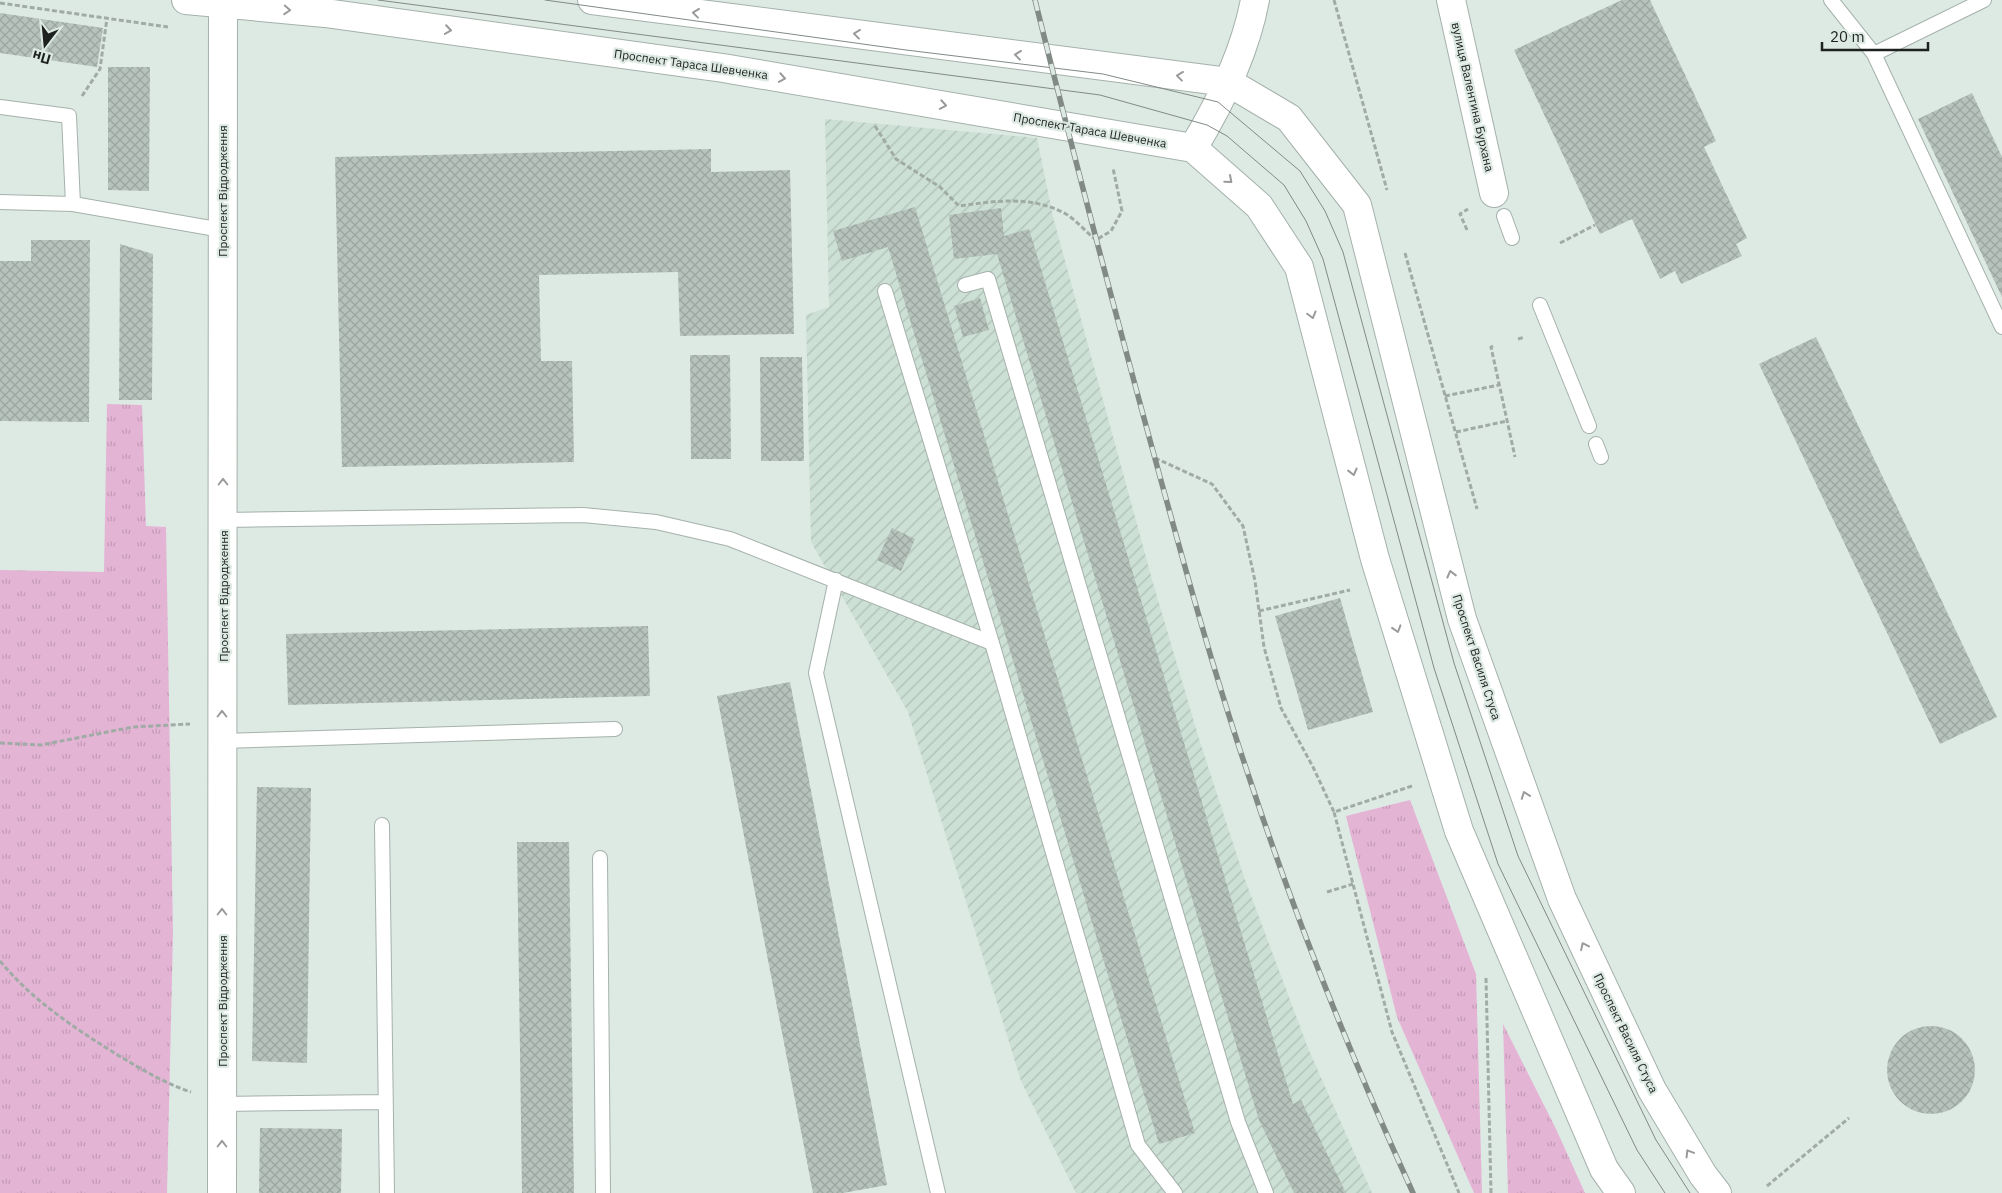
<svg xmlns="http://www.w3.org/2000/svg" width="2002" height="1193" font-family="'IBM Plex Sans',sans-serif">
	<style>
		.industrial { fill: url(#industrial-furrows) }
		.grass { fill: url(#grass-tufts) }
		.building { fill: url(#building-cross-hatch) }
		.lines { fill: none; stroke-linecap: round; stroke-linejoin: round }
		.lane-casing { stroke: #a5b1ab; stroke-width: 16 }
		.street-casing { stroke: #a5b1ab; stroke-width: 30 }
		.secondary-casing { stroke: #a5b1ab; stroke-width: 30 }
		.path { stroke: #a1aba6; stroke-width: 3; stroke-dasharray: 5 2.5; stroke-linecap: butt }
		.lane { stroke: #fff; stroke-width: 14 }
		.street { stroke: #fff; stroke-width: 28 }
		.secondary { stroke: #fff; stroke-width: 28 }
		.tram { stroke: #828a86; stroke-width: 1 }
		.rail-casing { stroke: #828a86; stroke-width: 5.5 }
		.rail { stroke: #dde9e3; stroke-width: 4; stroke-dasharray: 11; stroke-linecap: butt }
		.oneway { stroke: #999b9a }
		.labels { text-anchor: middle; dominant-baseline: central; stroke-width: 4.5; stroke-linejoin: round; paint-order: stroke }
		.street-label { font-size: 12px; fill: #1d211f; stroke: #dde9e3 }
	</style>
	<defs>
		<pattern id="industrial-furrows" width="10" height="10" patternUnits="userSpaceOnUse" patternTransform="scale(1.25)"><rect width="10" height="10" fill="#cce0d6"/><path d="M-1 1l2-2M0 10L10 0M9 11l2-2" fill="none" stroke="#afc0b7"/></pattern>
		<pattern id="grass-tufts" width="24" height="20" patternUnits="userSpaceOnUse" patternTransform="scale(1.25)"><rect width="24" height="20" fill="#e4b4d5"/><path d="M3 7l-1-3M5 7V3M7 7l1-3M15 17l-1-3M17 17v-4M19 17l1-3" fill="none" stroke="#c39ab6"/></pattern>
		<pattern id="building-cross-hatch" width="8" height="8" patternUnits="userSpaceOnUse" patternTransform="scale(1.25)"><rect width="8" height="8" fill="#b6c2bc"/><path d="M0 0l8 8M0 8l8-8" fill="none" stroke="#9ca6a1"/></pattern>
	</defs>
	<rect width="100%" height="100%" fill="#dde9e3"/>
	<!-- industrial -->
	<path class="industrial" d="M825,119l212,19 16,79 100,366 47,159 44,135 64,171 64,145h-296l-55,-112 -113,-369 -97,-170 -5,-227 23,-8z"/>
	<!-- grass -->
	<path class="grass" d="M107,404l35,1 4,121 20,1 7,406 -6,260h-167v-623l104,2z
		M1410,800l66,174 6,219h-8l-77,-176 -51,-201z
		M1503,1024l53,105 29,64h-77z"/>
	<!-- building -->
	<path class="building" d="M1622,0h28l66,141 -12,6 43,91 -11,6 6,12 -61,28 -6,-13 -15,8 -28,-60 -32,15 -86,-184z
		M0,13l103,15 -6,39 -97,-14z
		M108,67h42l-1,124 -41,-1z
		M1972,93l30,64v140l-84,-178z
		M711,149v23l79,-2 4,164 -114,2 -2,-64 -139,3 2,86h31l2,101 -232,5 -7,-310z
		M915,207l280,926 -36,11 -271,-897 -46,14 -9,-30z
		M1001,208l3,28 25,-7 264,875 8,-4 45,93h-52l-35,-73 -262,-866 -43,5 -5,-44z
		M31,240h59l-1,182 -89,-1v-160h31z
		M120,244l33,10 -1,146h-33z
		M980,298l9,32 -26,7 -9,-31z
		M1816,337l181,380 -57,27 -181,-380z
		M690,355h40l1,104h-40z
		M760,357h42l2,104h-43z
		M892,528l23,11 -14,32 -24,-11z
		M1340,598l33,114 -65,18 -33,-114z
		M648,626l2,70 -362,9 -2,-71z
		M790,682l97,503 -44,8h-30l-96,-497z
		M257,787l54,1 -4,275 -55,-2z
		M517,842h52l5,351h-52z
		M1887 1070a44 44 0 1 1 88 0a44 44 0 1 1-88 0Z
		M260,1128l82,1 -1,64h-82z"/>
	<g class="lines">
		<!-- lane casing -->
		<g class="lane-casing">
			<path id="lane" d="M1831,0l43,54
				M1984,0l-110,54 128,273
				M0,107l69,9 4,88
				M0,202l73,2 149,26
				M1504,216l8,22
				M965,285l23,-6 250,843 28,71
				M885,291l107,352 146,502 37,48
				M1540,305l49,121
				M1596,444l5,13
				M223,520l360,-5 73,7 74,17 262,104
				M836,580l-20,93 122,520
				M222,741l393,-12
				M382,825l5,368
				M600,858l3,335
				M222,1104l163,-2"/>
		</g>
		<!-- street casing -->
		<g class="street-casing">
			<path id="street" d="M1451,0l43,193"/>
		</g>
		<!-- secondary casing -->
		<g class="secondary-casing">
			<path id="secondary" d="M186,0l139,13 398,55 470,80
				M592,0l636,82 61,36 68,87 105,414 100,280 90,191 51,85 14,18
				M1193,148l66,58 40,61 76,292 84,272 145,338 17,24
				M1193,148c28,-46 52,-95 62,-148
				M222,1193l1,-1193"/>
		</g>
		<!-- path -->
		<path class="path" d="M1334,0l53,190
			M0,3l168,24
			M82,96l18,-27 7,-51
			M875,126l21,33 44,28 19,19c37,-5 72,-11 107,8 10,6 20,18 30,26l15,-9 11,-20 -9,-43
			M1467,230l-7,-16 8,-5
			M1560,243l35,-18
			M1405,253l72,256
			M1518,339l7,-2
			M1493,346l-2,1 24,110
			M1445,396l54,-11
			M1456,432l51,-11
			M1155,458l57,26 31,42 12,55 9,66 17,61 32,59 21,45
			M1259,611l91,-21
			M0,743l41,2 92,-18 57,-3
			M1412,786l-78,26 58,220 67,161
			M1327,892l26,-8
			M0,961c32,39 73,66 116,93 25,15 48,29 75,38
			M1486,978l5,215
			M1767,1186l82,-68"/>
		<!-- lane -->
		<use href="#lane" class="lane"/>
		<!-- street -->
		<use href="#street" class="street"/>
		<!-- secondary -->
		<use href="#secondary" class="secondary"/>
		<!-- tram -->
		<path class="tram" d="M378,0l722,95 107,30 20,11 57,49 22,36 17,38 111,409 64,196 139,286 28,43
			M545,0l361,50 197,24 115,28 82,69 25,40 18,41 111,411 64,193 138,284 34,53"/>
		<!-- rail casing -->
		<g class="rail-casing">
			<path id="rail" d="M1035,0c36,145 74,289 113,433 32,117 64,235 103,350 46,139 101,276 162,410"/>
		</g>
		<!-- rail -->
		<use href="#rail" class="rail"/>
	</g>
	<!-- one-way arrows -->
	<defs><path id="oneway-chevron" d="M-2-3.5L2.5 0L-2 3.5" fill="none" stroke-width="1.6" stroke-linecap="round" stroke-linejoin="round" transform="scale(1.25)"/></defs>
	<g class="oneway">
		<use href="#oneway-chevron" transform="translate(287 10) rotate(4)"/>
		<use href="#oneway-chevron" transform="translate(696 13) rotate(-173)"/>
		<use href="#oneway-chevron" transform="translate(448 30) rotate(8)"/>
		<use href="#oneway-chevron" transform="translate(857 34) rotate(-173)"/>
		<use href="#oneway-chevron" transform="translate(1018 55) rotate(-173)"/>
		<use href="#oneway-chevron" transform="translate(1180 76) rotate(-173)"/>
		<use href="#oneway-chevron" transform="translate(782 78) rotate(10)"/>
		<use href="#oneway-chevron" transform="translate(943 105) rotate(10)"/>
		<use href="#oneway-chevron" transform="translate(1229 180) rotate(41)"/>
		<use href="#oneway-chevron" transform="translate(1312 315) rotate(75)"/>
		<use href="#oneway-chevron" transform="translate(1353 472) rotate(76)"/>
		<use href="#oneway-chevron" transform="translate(223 482) rotate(-90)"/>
		<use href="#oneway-chevron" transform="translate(1451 574) rotate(-104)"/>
		<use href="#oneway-chevron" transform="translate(1397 629) rotate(73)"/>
		<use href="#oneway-chevron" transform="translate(222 714) rotate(-90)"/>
		<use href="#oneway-chevron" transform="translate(1525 795) rotate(-110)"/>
		<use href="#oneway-chevron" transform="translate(222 912) rotate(-90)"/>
		<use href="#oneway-chevron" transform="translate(1584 946) rotate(-115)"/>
		<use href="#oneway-chevron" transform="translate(222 1144) rotate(-90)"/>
		<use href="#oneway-chevron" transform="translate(1689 1153) rotate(-121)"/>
	</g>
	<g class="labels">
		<!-- street labels -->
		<g class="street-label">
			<text transform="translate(691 64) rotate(8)">Проспект Тараса Шевченка</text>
			<text transform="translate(1473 97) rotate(77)">вулиця Валентина Бурхана</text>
			<text transform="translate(1090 130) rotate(10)">Проспект Тараса Шевченка</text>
			<text transform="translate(222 191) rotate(-90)">Проспект Відродження</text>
			<text transform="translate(223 596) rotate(-90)">Проспект Відродження</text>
			<text transform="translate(1477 657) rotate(72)">Проспект Василя Стуса</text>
			<text transform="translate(222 1001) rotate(-90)">Проспект Відродження</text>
			<text transform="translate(1626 1033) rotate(64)">Проспект Василя Стуса</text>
		</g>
	</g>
	<!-- north arrow -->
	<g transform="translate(45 45) rotate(196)" stroke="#dde9e3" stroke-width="4" paint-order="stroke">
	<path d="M0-4L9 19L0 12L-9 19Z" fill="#1d211f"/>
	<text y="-8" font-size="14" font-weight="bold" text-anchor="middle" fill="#1d211f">Пн</text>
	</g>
	<!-- scale -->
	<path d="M1822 42v8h106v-8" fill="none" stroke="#1d211f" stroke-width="2.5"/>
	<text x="1830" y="42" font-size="15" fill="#1d211f" stroke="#dde9e3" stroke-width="4" paint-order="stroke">20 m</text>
</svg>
